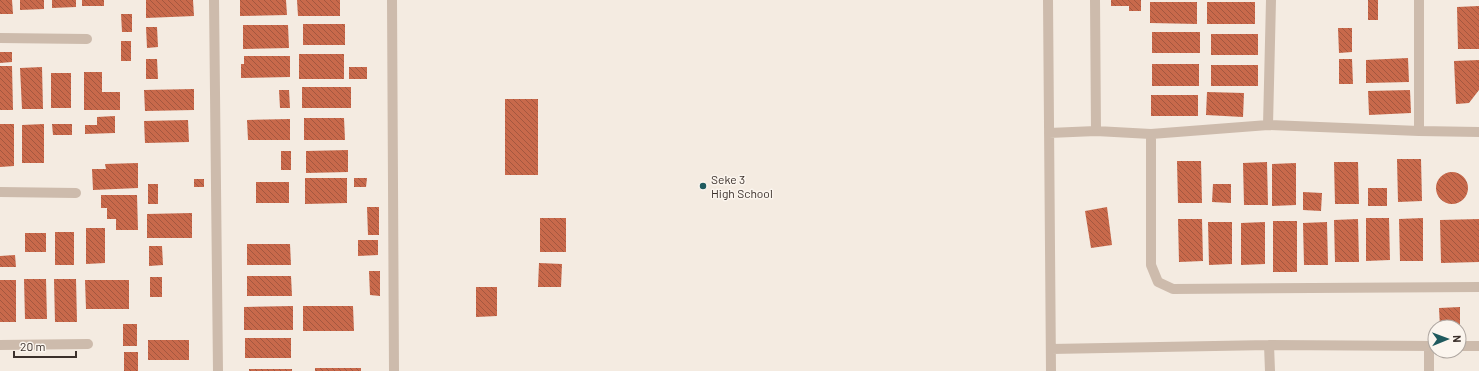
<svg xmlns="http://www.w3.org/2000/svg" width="1479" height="371" font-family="Barlow,sans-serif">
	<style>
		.building { fill: url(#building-back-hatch) }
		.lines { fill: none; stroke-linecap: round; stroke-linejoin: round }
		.minor { stroke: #cdbbac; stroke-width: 10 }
		.poi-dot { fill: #1f5a5e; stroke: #fbf5ee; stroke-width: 1.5 }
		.labels { text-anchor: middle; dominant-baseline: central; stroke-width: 3; stroke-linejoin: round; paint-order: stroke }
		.poi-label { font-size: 12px; fill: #3b302b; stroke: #fbf5ee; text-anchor: start }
	</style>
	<defs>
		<pattern id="building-back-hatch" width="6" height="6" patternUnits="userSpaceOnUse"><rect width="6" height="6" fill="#c8694b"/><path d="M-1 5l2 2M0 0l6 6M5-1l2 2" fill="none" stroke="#a4573f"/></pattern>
	</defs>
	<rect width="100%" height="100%" fill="#f4ebe1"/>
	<!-- building -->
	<path class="building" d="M0,0h12l1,14h-13z
		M20,0h24v9l-24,1z
		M52,0h24v7l-24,1z
		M82,0h22v6h-22z
		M146,0h47l1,16 -48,2z
		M240,0h46l1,15 -47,1z
		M297,0h43v16h-42z
		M1111,0h30v11h-12v-5h-18z
		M1368,0h10v20h-10z
		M1150,2h47v22l-47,-1z
		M1207,2h48v22h-48z
		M1479,6v43h-21l-1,-42z
		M121,14h11v18h-10z
		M303,24h42v21h-42z
		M243,25h45l1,23 -46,1z
		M146,27h11l1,20 -11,1z
		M1338,28h14v24l-13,1z
		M1152,32h48v21h-48z
		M1211,34h47v21h-47z
		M121,41h10v20h-10z
		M0,52h12v10l-12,1z
		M299,54h45v25h-45z
		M244,56h46v21l-49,1v-14h3z
		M1408,58l1,24 -43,1v-23z
		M146,59h11l1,20h-12z
		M1339,59h13l1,25h-14z
		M1479,60v30l-10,13 -13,1 -2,-43z
		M1152,64h47v22h-47z
		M1211,65h47v21h-47z
		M0,66h12l1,44h-13z
		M42,67l1,42h-21l-2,-41z
		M349,67h18v12h-18z
		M84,72h18v20h18v18h-36z
		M51,73h20v35h-20z
		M302,87h49v21h-49z
		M194,89v21l-49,1 -1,-21z
		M279,90h10l1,18h-10z
		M1410,90l1,23 -42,2 -1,-24z
		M1207,92l37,1 -1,24 -37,-2z
		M1151,95h47v21h-47z
		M505,99h33v76h-33z
		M115,116v17l-30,1v-9h12v-8z
		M304,118h40l1,22h-41z
		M290,119v21h-42l-1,-20z
		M188,120l1,22 -44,1 -1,-22z
		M0,124h14v42l-14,1z
		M44,124v39h-22v-38z
		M52,124h20v11h-19z
		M348,150v22l-42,1v-22z
		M281,151h10v19h-10z
		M1397,159h24l1,42 -24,1z
		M1177,161h24l1,42h-24z
		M1267,162l1,43h-24l-1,-42z
		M1334,162h24l1,42h-24z
		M138,163v25l-45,2 -1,-21h14l-1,-5z
		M1296,163v42l-24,1v-42z
		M1436 188a16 16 0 1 1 32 0a16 16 0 1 1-32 0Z
		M305,178h42v25l-42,1z
		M354,178h13l-1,9h-12z
		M194,179h10v8h-10z
		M256,182h33v21h-33z
		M148,184h10v20h-10z
		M1213,184h18v19l-19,-1z
		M1368,188h19v18h-19z
		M1303,192l19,1 -1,18 -18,-1z
		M101,195h36l1,35h-22v-11h-9v-11h-6z
		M367,207h12v28h-11z
		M1107,207l5,38 -21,3 -6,-37z
		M192,213v25h-45v-24z
		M540,218h26v34h-26z
		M1366,218h23l1,42 -24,1z
		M1423,218v43h-23l-1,-42z
		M1178,219h24l1,42 -24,1z
		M1358,219l1,43h-24l-1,-42z
		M1479,219v43l-38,1 -1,-43z
		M1273,221h24v51h-24z
		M1208,222h24v42l-23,1z
		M1265,222v42l-24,1v-42z
		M1327,222l1,43h-24l-1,-42z
		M86,228h19v35l-19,1z
		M55,232h19v33h-19z
		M25,233h21v19h-21z
		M358,240h20v15l-20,1z
		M247,244h43l1,21h-44z
		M149,246h13l1,19 -14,1z
		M15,255l1,12h-16v-11z
		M539,263l23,1 -1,23h-23z
		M369,271h11v25l-10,-1z
		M247,276h44l1,20h-45z
		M150,277h12v20h-12z
		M24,279h22l1,40h-22z
		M54,279h22l1,43h-22z
		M0,280h16v42h-16z
		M85,280h44v29h-43z
		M476,287h21v29l-21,1z
		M293,306v24h-49v-23z
		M303,306h50l1,25h-51z
		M1460,307v20h-20l-1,-19z
		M123,324h14v22h-14z
		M245,338h46v20h-46z
		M148,340h41v20h-41z
		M124,352h14v19h-14z
		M315,368h46v3h-46z
		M249,369h43v2h-43z"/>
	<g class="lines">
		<!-- minor -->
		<path class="minor" d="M214,0l4,371
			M392,0l2,371
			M1048,0l3,371
			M1095,0l1,131
			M0,38l87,1
			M1268,125l3,-125
			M1419,131l60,1
			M1049,133l47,-2 55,3 117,-9 151,6v-131
			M1151,134v131l7,17 15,7 306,-2
			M0,192l76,1
			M0,345l88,-1
			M1269,345l1,26
			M1429,346v25
			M1459,346h20
			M1051,349l218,-4 166,1"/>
	</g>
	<!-- markers -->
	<circle class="poi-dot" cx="703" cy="186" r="4"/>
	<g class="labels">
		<!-- poi labels -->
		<g class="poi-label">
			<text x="711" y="179">Seke 3<tspan x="711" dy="14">High School</tspan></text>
		</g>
	</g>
	<!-- north arrow -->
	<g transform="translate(1447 339) rotate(89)"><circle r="19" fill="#fbf5ee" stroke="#aea6a0"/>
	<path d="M0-3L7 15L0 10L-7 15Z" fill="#1f5a5e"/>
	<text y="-6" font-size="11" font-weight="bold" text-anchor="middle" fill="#3b302b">N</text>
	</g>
	<!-- scale -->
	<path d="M14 351v6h62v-6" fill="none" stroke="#3b302b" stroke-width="2"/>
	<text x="20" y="351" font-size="12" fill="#3b302b" stroke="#fbf5ee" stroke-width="3" paint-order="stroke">20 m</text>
</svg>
